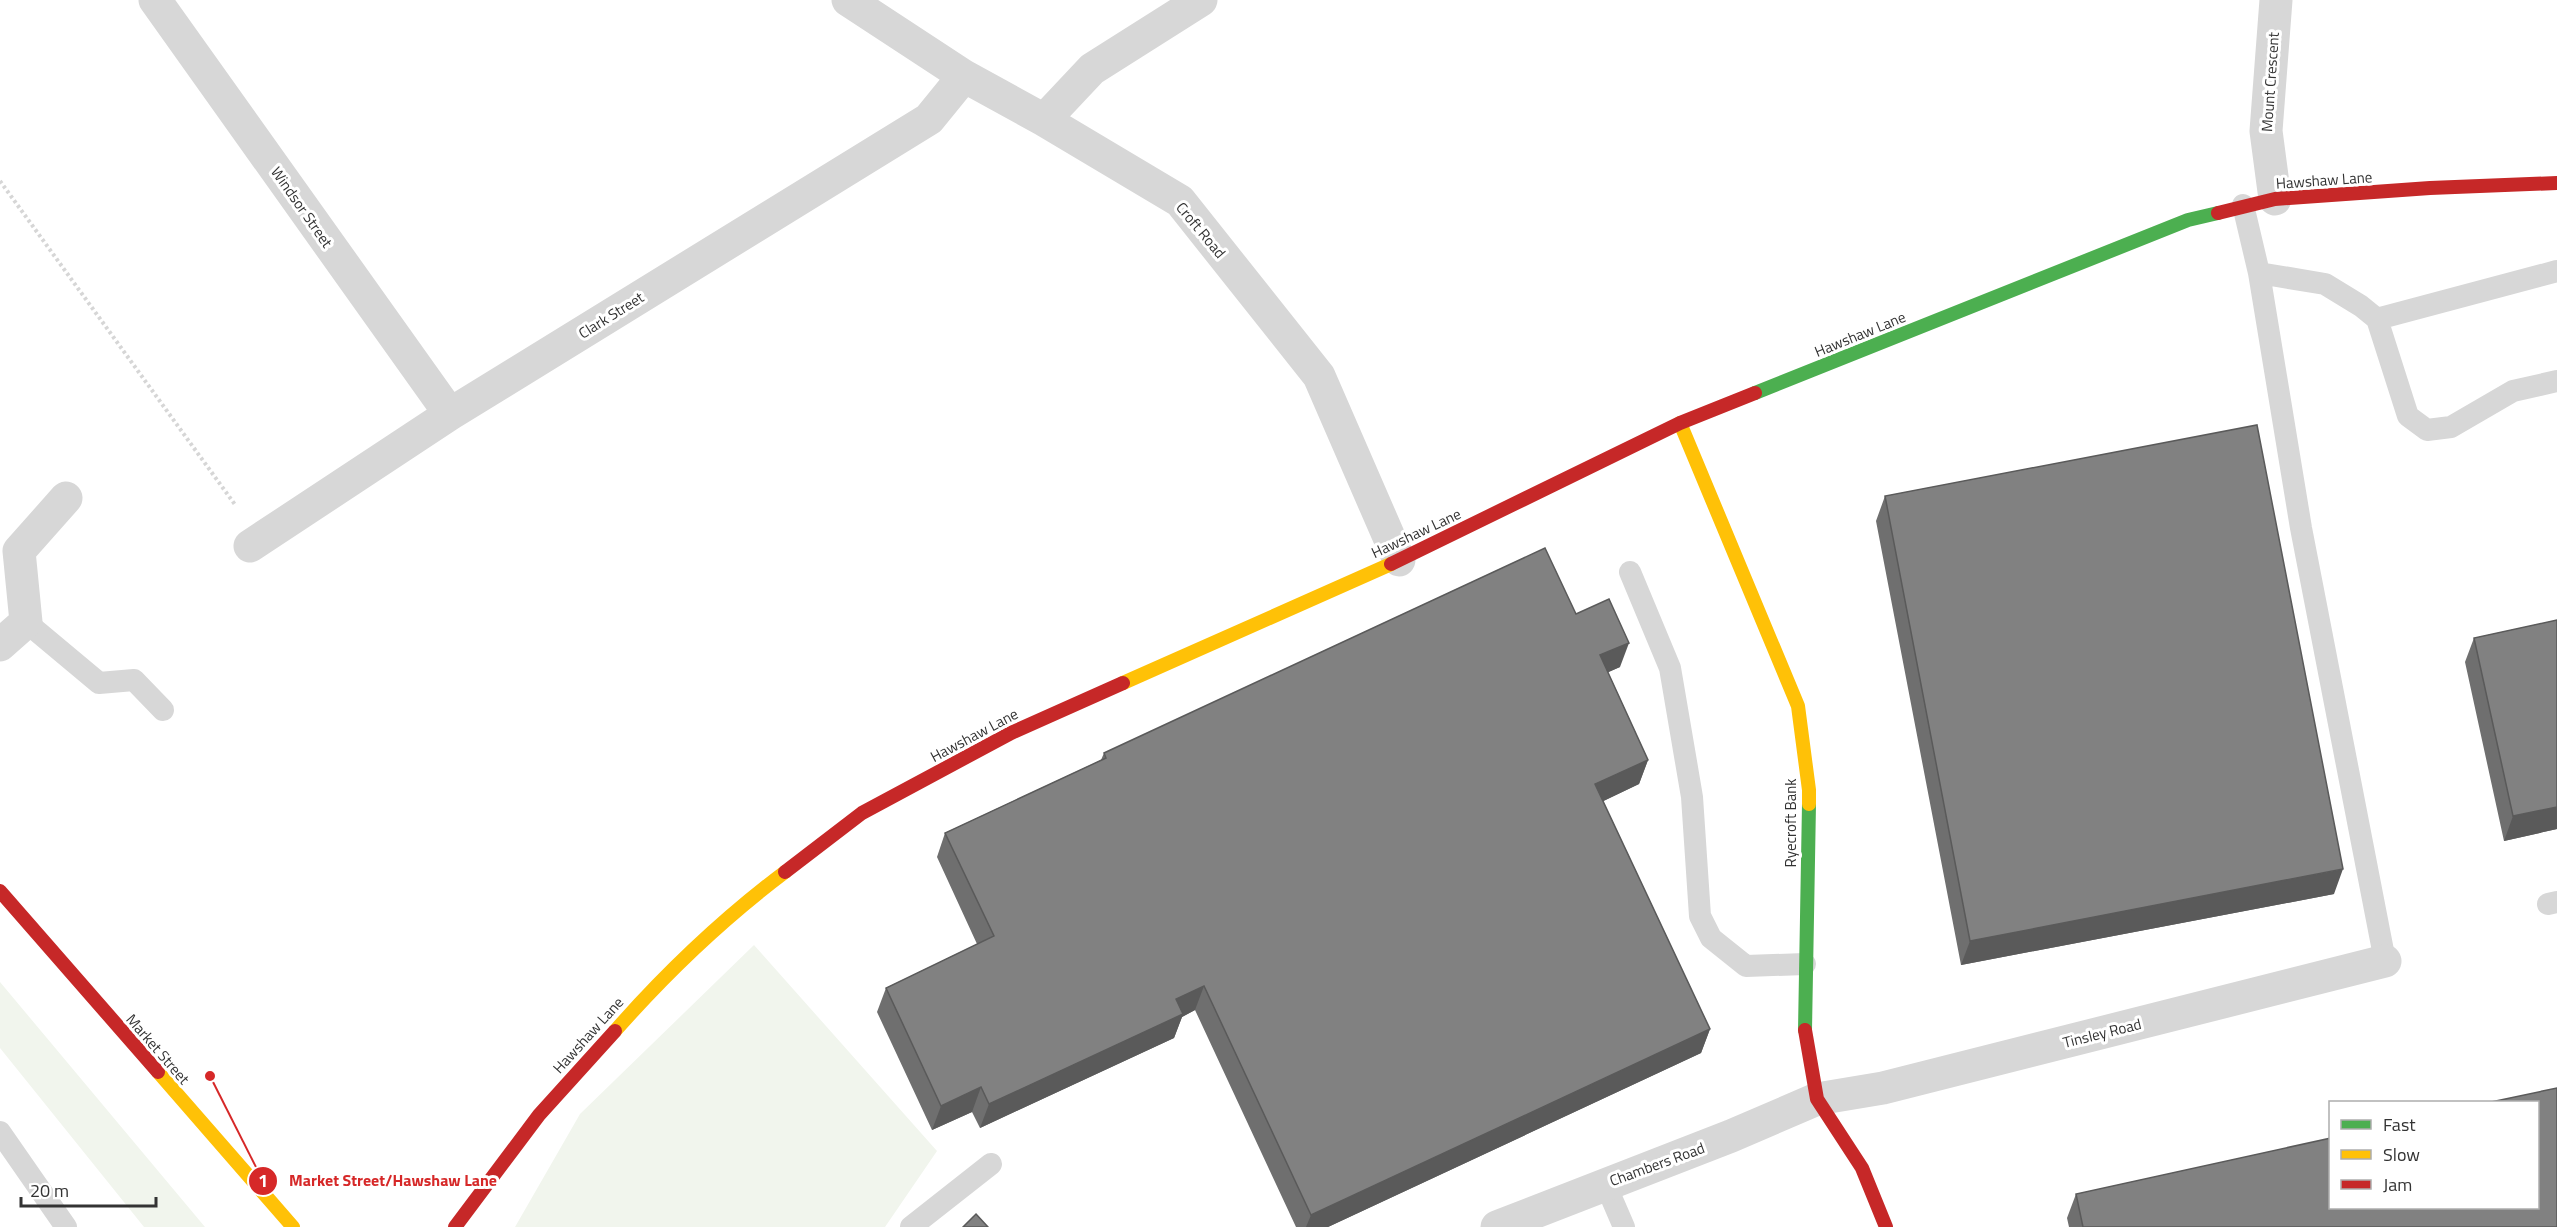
<svg xmlns="http://www.w3.org/2000/svg" width="2557" height="1227" font-family="'Titillium Web',sans-serif">
	<style>
		.green { fill: #f1f5ed }
		.lines { fill: none; stroke-linecap: round; stroke-linejoin: round }
		.path { stroke: #d6d6d6; stroke-width: 4; stroke-dasharray: 3 3; stroke-linecap: butt }
		.lane { stroke: #d7d7d7; stroke-width: 22 }
		.street { stroke: #d7d7d7; stroke-width: 33 }
		.fast { stroke: #4caf50; stroke-width: 14 }
		.slow { stroke: #ffc107; stroke-width: 14 }
		.jam { stroke: #c62828; stroke-width: 14 }
		.wall { fill: #6f6f6f }
		.shaded-wall { fill: #5a5a5a }
		.building { fill: #818181; stroke: #5a5a5a; stroke-width: 1.5 }
		.labels { text-anchor: middle; dominant-baseline: central; stroke-width: 6; stroke-linejoin: round; paint-order: stroke }
		.street-label { font-size: 15px; fill: #333; stroke: #fff }
		.leader { fill: none; stroke: #d62828; stroke-width: 2 }
		.callout-dot { fill: #d62828; stroke: #fff; stroke-width: 2 }
		.mark-label { font-size: 18px; text-anchor: middle; font-weight: bold; fill: #fff }
		.callout-label { font-size: 16px; text-anchor: middle; font-weight: bold; fill: #d62828; stroke: #fff; stroke-width: 6; stroke-linejoin: round; paint-order: stroke }
	</style>
	<rect width="100%" height="100%" fill="#fff"/>
	<!-- green -->
	<path class="green" d="M754,945l183,206 -52,76h-370l65,-113z
		M0,982l205,245h-61l-144,-179z"/>
	<g class="lines">
		<!-- path -->
		<path class="path" d="M0,181l236,325"/>
		<!-- lane -->
		<path class="lane" d="M2243,205l16,68 42,255 84,433
			M2259,273l66,11 36,22 16,13 31,97 19,14 24,-3 62,-36 44,-10
			M2377,319l180,-48
			M1630,572l40,96 22,129 8,119 11,22 35,28 59,-2
			M26,622l73,61 35,-3 29,30
			M2548,904l9,-2
			M0,1132l66,95
			M1605,1183l19,44
			M911,1227l80,-63"/>
		<!-- street -->
		<path class="street" d="M155,0l295,414
			M848,0l116,76 80,44 136,81 139,175 80,184
			M1044,120l48,-51 109,-69
			M2275,199l-9,-68 10,-131
			M250,546l200,-132 479,-295 35,-43
			M0,645l26,-23 -7,-71 47,-53
			M1497,1227l234,-91 86,-37 66,-11 502,-127"/>
		<!-- fast -->
		<path class="fast" d="M1755,393l433,-173 30,-7
			M1805,1030l4,-226"/>
		<!-- slow -->
		<path class="slow" d="M1680,423l118,283 11,84v14
			M1123,683l268,-119
			M615,1031c51,-58 109,-113 170,-159
			M158,1072l135,155"/>
		<!-- jam -->
		<path class="jam" d="M2218,213l57,-14 155,-11 127,-5
			M1391,564l289,-141 75,-30
			M785,872l77,-59 149,-80 112,-50
			M0,891l158,181
			M1805,1030l12,69 45,69 24,59
			M455,1227l84,-112 76,-84"/>
	</g>
	<!-- wall -->
	<path class="wall" d="M1885,496l449,398 -373,71 -85,-444z
		M1576,614l44,53 -12,5 40,88 -9,24 -36,17 107,228 -9,24 -373,174h-32l-101,-217 -13,7 -8,21 -194,90 -8,-16 -40,18 -55,-118 9,-24 91,-44 -40,-87 8,-24 156,-73 3,-7z
		M2557,620v209l-53,12 -39,-179 9,-24z
		M2076,1194l481,33h-488l-2,-9z"/>
	<!-- shaded-wall -->
	<path class="shaded-wall" d="M1629,643l-9,24 -29,13 9,-25z
		M1648,760l-9,24 -52,25 8,-25z
		M2557,807v22l-53,12 9,-25z
		M2343,869l-9,25 -373,71 9,-24z
		M1204,986l-9,24 -13,7 -8,21 -194,90 9,-24 187,-105z
		M1710,1029l-9,24 -373,174h-22l5,-12z
		M981,1087l-9,25 -40,18 9,-24z"/>
	<!-- building -->
	<path class="building" d="M2257,425l86,444 -373,72 -85,-445z
		M1545,548l31,66 33,-15 20,44 -29,12 48,105 -53,24 115,245 -399,186 -107,-229 -28,13 7,15 -194,90 -8,-17 -40,19 -55,-118 108,-52 -49,-103 161,-75 -2,-5z
		M2557,620v187l-44,9 -39,-178z
		M2557,1088v139h-474l-7,-33 255,-56v70h207v-106h-47z
		M976,1214l12,13h-25z"/>
	<g class="labels">
		<!-- street labels -->
		<g class="street-label">
			<text transform="translate(2270 82) rotate(-86)">Mount Crescent</text>
			<text transform="translate(2324 180) rotate(-4)">Hawshaw Lane</text>
			<text transform="translate(302 207) rotate(55)">Windsor Street</text>
			<text transform="translate(1201 230) rotate(50)">Croft Road</text>
			<text transform="translate(611 315) rotate(-32)">Clark Street</text>
			<text transform="translate(1860 334) rotate(-22)">Hawshaw Lane</text>
			<text transform="translate(1416 533) rotate(-25)">Hawshaw Lane</text>
			<text transform="translate(974 735) rotate(-28)">Hawshaw Lane</text>
			<text transform="translate(1790 823) rotate(-90)">Ryecroft Bank</text>
			<text transform="translate(2102 1033) rotate(-14)">Tinsley Road</text>
			<text transform="translate(588 1035) rotate(-48)">Hawshaw Lane</text>
			<text transform="translate(158 1049) rotate(49)">Market Street</text>
			<text transform="translate(1657 1164) rotate(-20)">Chambers Road</text>
		</g>
	</g>
	<!-- callouts -->
	<path class="leader" d="M210 1076L263 1181"/>
	<g class="callout-dot">
		<circle cx="210" cy="1076" r="6"/>
		<circle cx="263" cy="1181" r="15"/>
	</g>
	<g class="mark-label">
		<text x="263" y="1187">1</text>
	</g>
	<g class="callout-label">
		<text x="393" y="1186">Market Street/Hawshaw Lane</text>
	</g>
	<!-- legend -->
	<rect x="2329" y="1101" width="210" height="108" fill="#ffffff" stroke="#adadad" stroke-width="1.5"/>
	<rect x="2341" y="1120" width="30" height="9" fill="#4caf50" stroke="#adadad" stroke-width="1.5"/>
	<text x="2383" y="1131" font-size="18" fill="#333333">Fast</text>
	<rect x="2341" y="1150" width="30" height="9" fill="#ffc107" stroke="#adadad" stroke-width="1.5"/>
	<text x="2383" y="1161" font-size="18" fill="#333333">Slow</text>
	<rect x="2341" y="1180" width="30" height="9" fill="#c62828" stroke="#adadad" stroke-width="1.5"/>
	<text x="2383" y="1191" font-size="18" fill="#333333">Jam</text>
	<!-- scale -->
	<path d="M21 1197v9h135v-9" fill="none" stroke="#333333" stroke-width="3"/>
	<text x="30" y="1197" font-size="18" fill="#333333" stroke="#ffffff" stroke-width="4.5" paint-order="stroke">20 m</text>
</svg>
